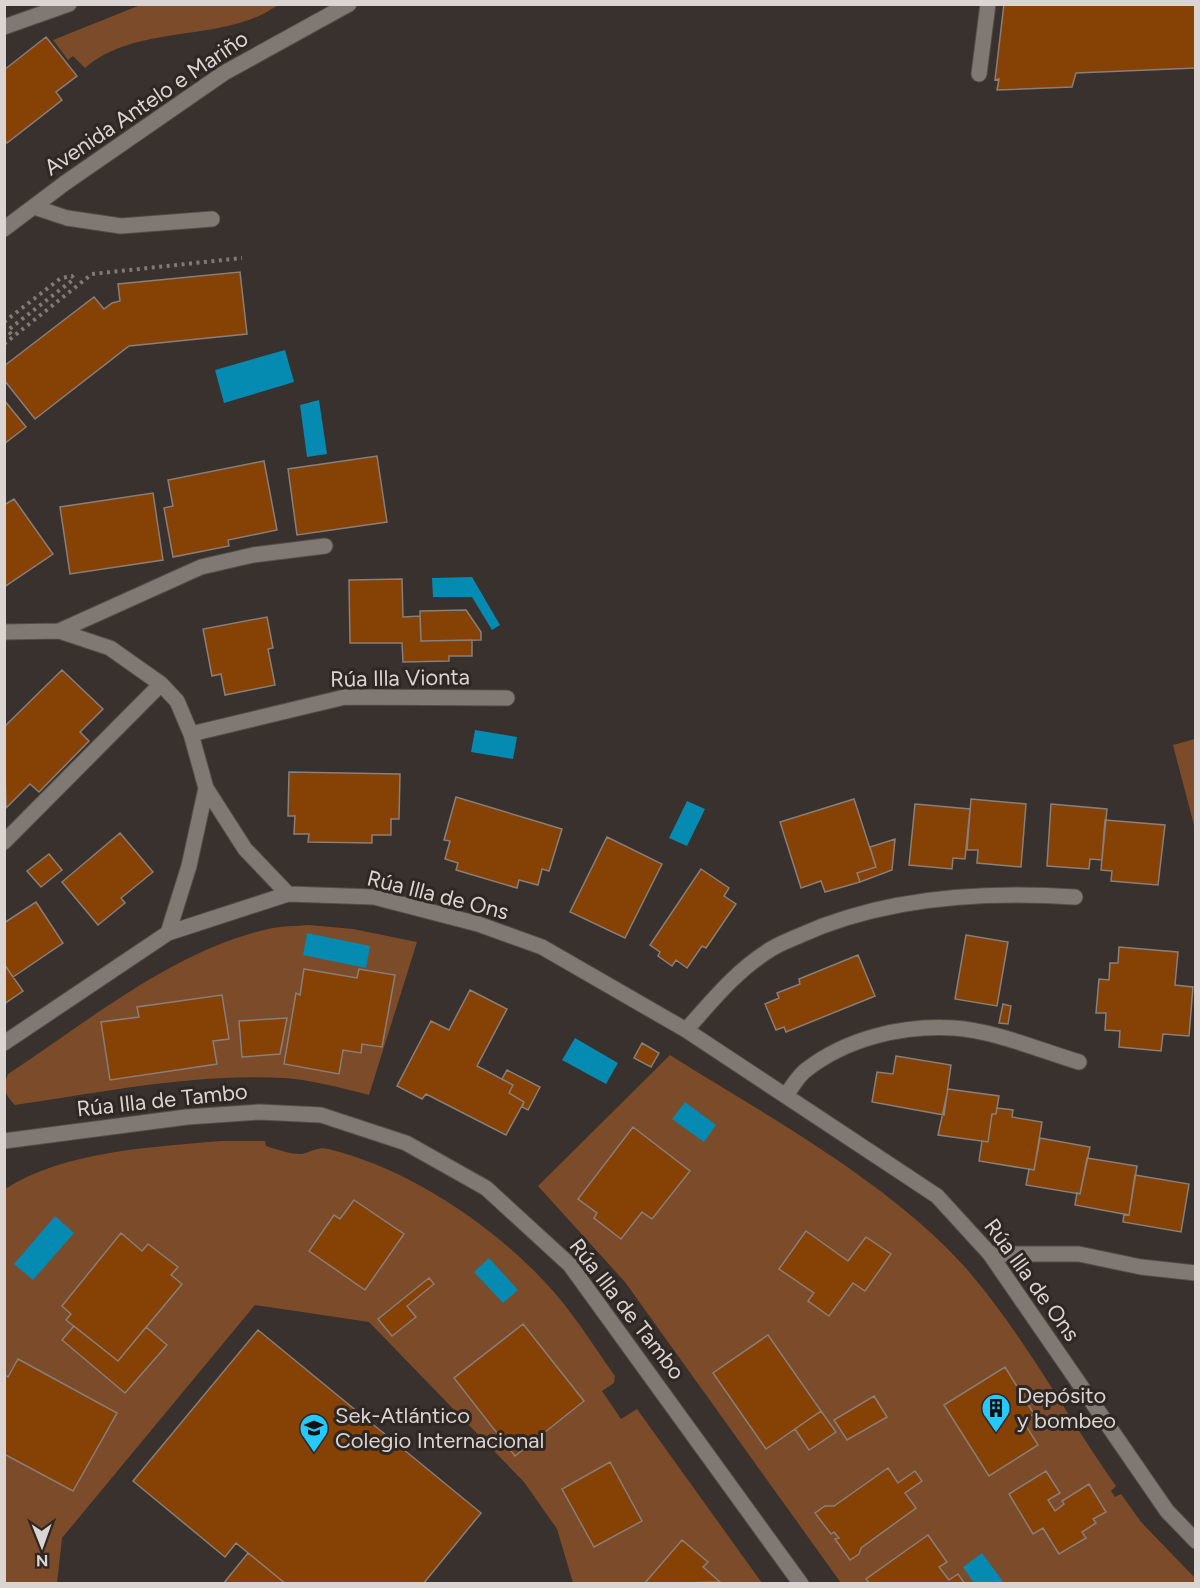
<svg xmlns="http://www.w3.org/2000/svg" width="1200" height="1588" font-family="Figtree,sans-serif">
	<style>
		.green { fill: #7c4b2a }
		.water { fill: #058ab1 }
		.building { fill: #864104; stroke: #887f7a; stroke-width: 1.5 }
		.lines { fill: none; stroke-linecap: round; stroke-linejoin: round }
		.minor-casing { stroke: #534e4a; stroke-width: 17 }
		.tertiary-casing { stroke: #534e4a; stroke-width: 17 }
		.path { stroke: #807a76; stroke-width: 4; stroke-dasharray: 3 4.5; stroke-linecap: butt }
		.minor { stroke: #807873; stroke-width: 15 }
		.tertiary { stroke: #807873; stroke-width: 15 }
		.labels { text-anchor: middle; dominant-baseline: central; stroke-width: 6; stroke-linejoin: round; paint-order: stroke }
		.street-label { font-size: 22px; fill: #dad5d2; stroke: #2e2723 }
		.poi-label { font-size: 22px; fill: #dad5d2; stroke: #2e2723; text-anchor: start }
	</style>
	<rect width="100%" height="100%" fill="#38312d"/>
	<!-- green -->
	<path class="green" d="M143,4h136v1c-8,4 -16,10 -25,13 -53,21 -124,11 -169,50l-12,-12 -5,4 -15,-20z
		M1195,739h1l-1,90 -22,-84z
		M309,925l44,4 64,13 -48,153c-28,-7 -56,-15 -85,-17 -90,-5 -180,14 -269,27 -10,-10 -13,-17 -7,-31 79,-52 166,-124 260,-145 13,-3 28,-3 41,-4z
		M670,1055c97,61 217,126 294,211 59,67 101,148 152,220l-5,5 4,6 6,-3 20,28 54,56v5h-354l-216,-301 -87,-96z
		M221,1141h44l1,5c10,3 26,9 36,8 9,-2 16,-8 26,-5 81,19 171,80 225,142 23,26 42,57 62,85l-1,7 -12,8 19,28 16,-10 125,174h-189l-16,-54 -33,-47 -155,-160 -114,-17 -193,233 -5,45 -52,1v-395c59,-38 147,-42 216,-48z"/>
	<!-- water -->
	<path class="water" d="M285,350l9,32 -70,21 -9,-33z
		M319,400l8,54 -20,3 -7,-52z
		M472,577l28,48 -8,5 -20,-33h-39l-1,-19z
		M475,730l42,7 -4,22 -42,-7z
		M687,801l18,8 -18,37 -18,-8z
		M307,933l63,13 -4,22 -63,-13z
		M575,1038l43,25 -12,21 -44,-24z
		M685,1102l31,23 -12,17 -32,-23z
		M55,1216l19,17 -41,47 -19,-16z
		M489,1258l29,32 -15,13 -29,-31z
		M982,1553l22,30h-30l-11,-16z"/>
	<!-- building -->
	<path class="building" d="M1004,4h192v64l-120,5 -4,14 -75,3 2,-11 -4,1z
		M46,37l31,39 -21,16 6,8 -55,43 -3,-3v-70z
		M240,272l7,62 -118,12 -94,73 -31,-39v-14l90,-69 10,12 8,-6 8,-2 -2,-17z
		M4,400l22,27 -22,17z
		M377,456l10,66 -90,13 -9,-66z
		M264,461l13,69 -49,10 1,6 -56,11 -9,-49 9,-2 -5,-26z
		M153,493l10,67 -93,14 -10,-67z
		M14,499l39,55 -49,33v-82z
		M402,579l1,38 17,-1 1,25 51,-1v16h-23v5l-46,1 -1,-19h-52l-1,-63z
		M466,610l15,22v8l-60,1 -1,-30z
		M267,617l6,31 -5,1 7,36 -50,10 -4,-21 -9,2 -9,-47z
		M62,670l41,39 -23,23 9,9 -50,51 -9,-8 -24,24 -2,-81z
		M289,772l111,2 -1,45h-8v16h-19v8l-64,-1 1,-8h-15l1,-18h-7z
		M456,797l106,32 -13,42 -7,-2 -4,16 -19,-5 -2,8 -61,-18 2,-7 -13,-4 5,-18 -6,-1z
		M854,799l22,68 -19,6 3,9 -35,10 -4,-11 -20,7 -21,-66z
		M971,799l55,5 -5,63 -44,-4 1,-13h-11z
		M915,804l55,5 -5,50 -12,-1 -1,11 -43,-4z
		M1051,804l56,5 -5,51 -12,-1 -1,10 -42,-3z
		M1105,820l60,5 -7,60 -47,-4 1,-10 -11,-1z
		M120,833l33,39 -32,26 4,5 -27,22 -36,-43z
		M607,837l55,27 -37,74 -55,-26z
		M895,839l-3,31 -32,12 -3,-9 19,-6 -6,-20z
		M49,854l13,16 -21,17 -14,-16z
		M701,869l28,19 -5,8 12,8 -30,44 -4,-2 -15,22 -11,-8 -4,6 -14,-10 2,-4 -10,-7z
		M36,902l27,41 -50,34 -9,-13v-41z
		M966,935l42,7 -11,64 -42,-7z
		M1119,947l59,5 -3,33 18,2 -4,49 -26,-2 -2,17 -42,-4 1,-16 -15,-1 1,-17h-10l3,-34 10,1 1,-17h8z
		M858,955l17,41 -89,36 -2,-5 -8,3 -11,-26 14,-6 -2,-5 23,-9 -1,-5z
		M4,964l19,27 -19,13z
		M304,969l53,9 2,-9 36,6 -13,72 -20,-3 -1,9 -18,-3 -4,24 -55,-10 12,-71 4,2z
		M470,990l37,19 -30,57 36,19 -4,8 15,9 -18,33 -80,-41 -4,5 -25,-13 34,-65 18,9z
		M222,995l7,44 -16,2 4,23 -107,16 -9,-58 38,-5 -2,-10z
		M1003,1004l8,2 -3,18 -9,-1z
		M287,1018l-7,36 -38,3 -3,-36z
		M642,1043l17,10 -8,14 -17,-9z
		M896,1056l55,9 -7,50 -72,-13 5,-30 16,2z
		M507,1070l33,17 -12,23 -6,-3 2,-5 -15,-9 4,-8 -11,-6z
		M948,1089l51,7 -3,18h-4l-4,28 -50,-7z
		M997,1108l16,2 -1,7 30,5 -8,48 -55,-9 3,-20 6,1 4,-28h4z
		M633,1127l57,44 -38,48 -10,-7 -21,27 -27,-21 3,-5 -19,-14z
		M1040,1138l50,9 -10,47 -54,-9 3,-16 5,1z
		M1087,1158l50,8 -8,49 -54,-10 2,-12 3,1z
		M1135,1175l54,9 -8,48 -58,-10 1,-8 5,1z
		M354,1200l50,34 -39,56 -56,-39 25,-36 6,4z
		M806,1231l42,30 18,-24 25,17 -26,37 -12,-8 -24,33 -21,-15 6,-8 -35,-24z
		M121,1233l21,18 6,-7 30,23 -7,8 11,9 -64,77 -52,-41 5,-6 -9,-8z
		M429,1278l5,6 -27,22 9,11 -24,19 -14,-17z
		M523,1324l61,77 -69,55 -61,-78z
		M74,1326l44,35 28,-34 21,18 -42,48 -63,-53z
		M258,1330l223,183 -58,71h-137l-50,-41 -11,14 -92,-76z
		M768,1335l53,76 -55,38 -53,-76z
		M18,1359l99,54 -44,78 -69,-37v-80l4,3z
		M1005,1367l29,47 -11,7 15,24 -49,31 -45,-71z
		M874,1396l13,21 -40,23 -13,-20z
		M821,1411l15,21 -27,18 -14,-21z
		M610,1462l32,59 -48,26 -32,-58z
		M888,1468l10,15 17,-12 7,10 -17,12 11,15 -55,40 -2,6 -9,6 -15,-21 4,-1 -5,-6 -3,2 -16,-21 10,-7h9z
		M1046,1471l14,22 -12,7 7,11 9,-7 -2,-3 27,-17 17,28 -13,7 3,4 -14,9 4,6 -27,16 -16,-26 -10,6 -24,-40z
		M928,1535l19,27 -8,5 10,13 9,-6 7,10h-95l-4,-5z
		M682,1540l26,22 -5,5 17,15 -76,2z
		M248,1553l38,31h-63z"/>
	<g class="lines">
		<!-- minor casing -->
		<g class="minor-casing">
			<path id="minor" d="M4,27l65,-23
				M979,74l9,-70
				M34,207l33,11 54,8 91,-7
				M59,631l142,-64 52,-12 72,-9
				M4,632l55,-1 51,17 51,36 16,17 14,33 15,54 -17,78 -21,67
				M191,734l154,-37 162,1
				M206,788l39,61 43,45
				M4,842l157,-158
				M686,1030c26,-29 49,-58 82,-79 10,-7 22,-11 33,-16 84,-38 183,-44 274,-38
				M4,1043l164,-110 120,-39 86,3 104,27 64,23 144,83 251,166 53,58 177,257 29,30
				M786,1095c6,-8 12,-19 20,-25 41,-32 97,-45 148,-42 42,3 85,22 125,34
				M4,1141l183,-24 72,-5 62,3 85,28 80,45 84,77 231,319
				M990,1254h89l62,13 55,6"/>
		</g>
		<!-- tertiary casing -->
		<g class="tertiary-casing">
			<path id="tertiary" d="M4,229l61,-46 159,-110 125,-69"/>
		</g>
		<!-- path -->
		<path class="path" d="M4,322l57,-44 11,-2 2,3 -66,51 5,7
			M4,344l88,-70 150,-16"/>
		<!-- minor -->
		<use href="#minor" class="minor"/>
		<!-- tertiary -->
		<use href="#tertiary" class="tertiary"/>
	</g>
	<!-- icons -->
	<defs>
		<g id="building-pin" transform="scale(1.5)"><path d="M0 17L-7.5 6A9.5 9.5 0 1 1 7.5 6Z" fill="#24c9fe" stroke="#2e2723"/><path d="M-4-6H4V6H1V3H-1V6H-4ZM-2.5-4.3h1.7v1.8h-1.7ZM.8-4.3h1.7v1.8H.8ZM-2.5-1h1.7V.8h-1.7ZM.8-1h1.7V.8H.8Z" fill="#111"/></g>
		<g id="school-pin" transform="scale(1.5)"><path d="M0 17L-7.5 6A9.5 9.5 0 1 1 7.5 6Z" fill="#24c9fe" stroke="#2e2723"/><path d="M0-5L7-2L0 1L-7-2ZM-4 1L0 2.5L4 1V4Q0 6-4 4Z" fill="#111"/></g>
	</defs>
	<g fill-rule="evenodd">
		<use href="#building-pin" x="996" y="1408"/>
		<use href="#school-pin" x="314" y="1428"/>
	</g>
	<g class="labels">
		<!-- street labels -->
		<g class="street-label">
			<text transform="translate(146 103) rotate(-34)">Avenida Antelo e Mariño</text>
			<text transform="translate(400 678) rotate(-1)">Rúa Illa Vionta</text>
			<text transform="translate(438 895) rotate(14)">Rúa Illa de Ons</text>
			<text transform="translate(162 1100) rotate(-6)">Rúa Illa de Tambo</text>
			<text transform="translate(1032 1280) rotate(54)">Rúa Illa de Ons</text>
			<text transform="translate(627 1309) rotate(52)">Rúa Illa de Tambo</text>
		</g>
		<!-- poi labels -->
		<g class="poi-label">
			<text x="1017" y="1395">Depósito<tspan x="1017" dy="25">y bombeo</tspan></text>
			<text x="335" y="1415">Sek-Atlántico<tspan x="335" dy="25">Colegio Internacional</tspan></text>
		</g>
	</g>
	<!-- border -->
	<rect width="1200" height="1588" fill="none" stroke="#dad5d2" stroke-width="12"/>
	<!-- north arrow -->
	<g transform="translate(42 1546) rotate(179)" stroke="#2e2723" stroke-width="4.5" paint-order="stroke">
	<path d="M0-4.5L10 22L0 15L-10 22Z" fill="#dad5d2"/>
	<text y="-9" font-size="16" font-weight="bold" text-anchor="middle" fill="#dad5d2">N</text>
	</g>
</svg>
